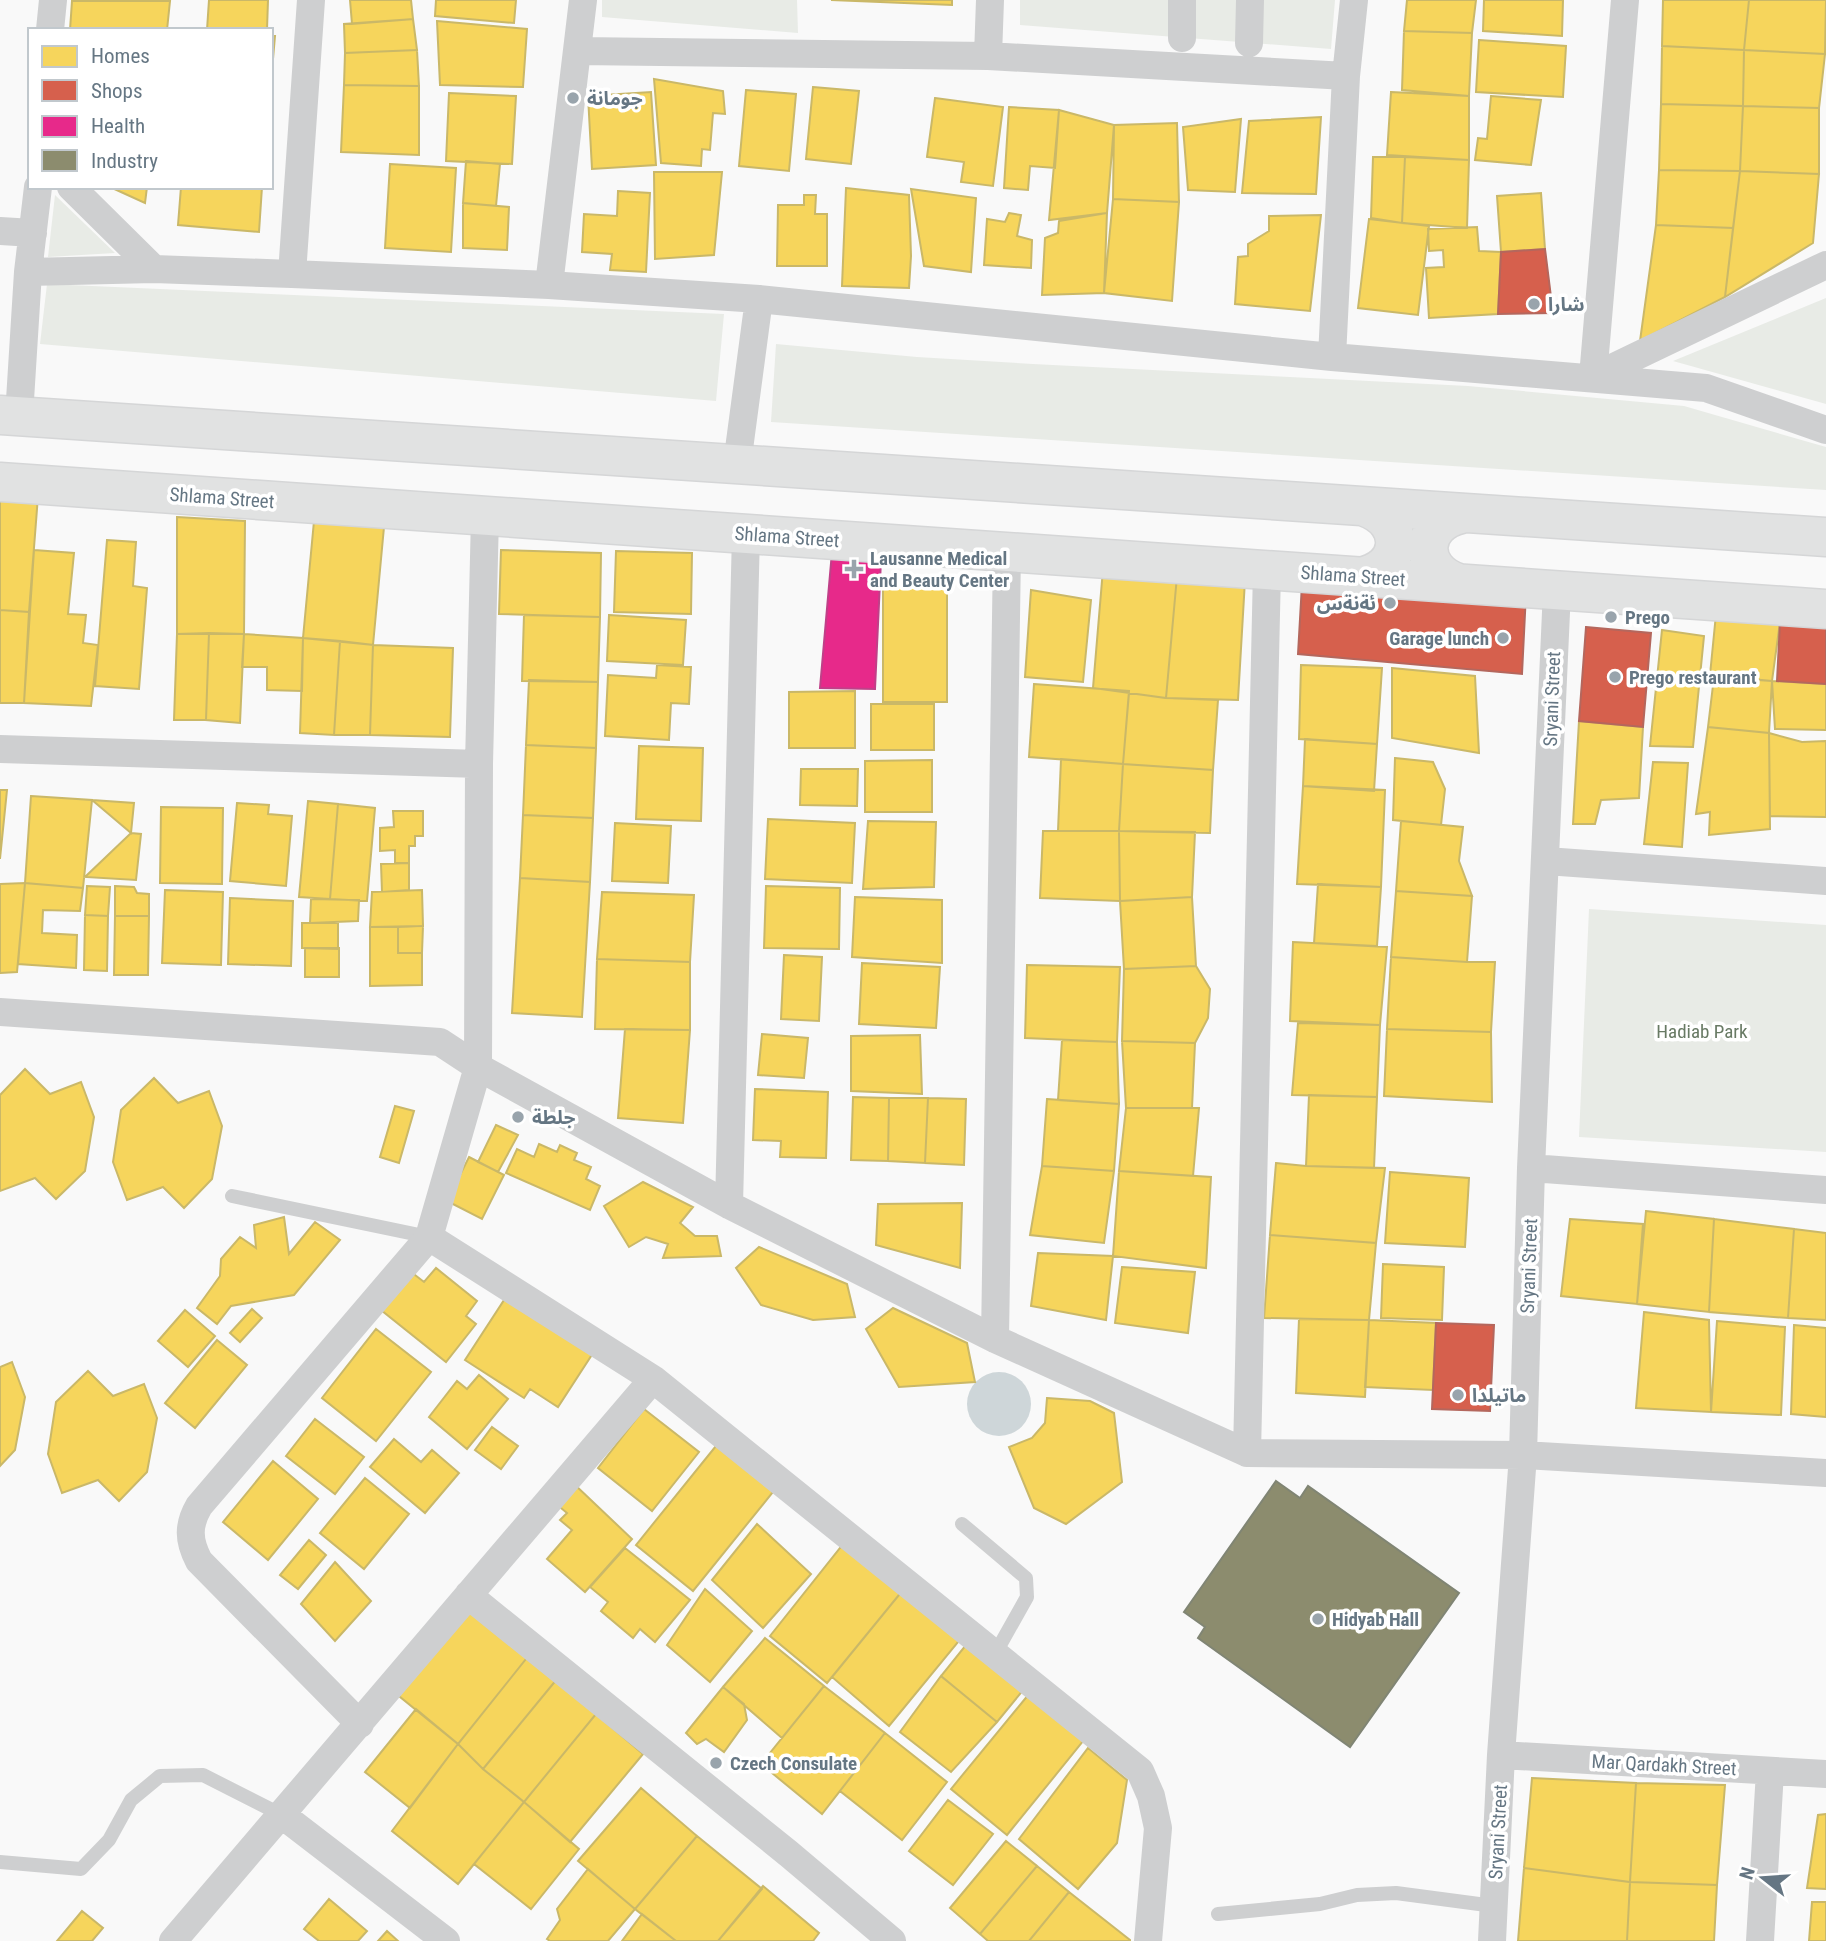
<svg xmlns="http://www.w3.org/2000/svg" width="1826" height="1941" font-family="'Roboto Condensed','Noto Sans Arabic',sans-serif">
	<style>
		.green { fill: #e8ebe6 }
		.water { fill: #ced6d9 }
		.homes { fill: #f6d55c; stroke: #cab868; stroke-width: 2 }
		.shops { fill: #d6604d; stroke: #b4675d; stroke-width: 2 }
		.health { fill: #e7298a; stroke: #c04088; stroke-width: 2 }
		.industry { fill: #8c8c6e; stroke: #808574; stroke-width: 2 }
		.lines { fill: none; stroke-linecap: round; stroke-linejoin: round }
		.secondary-casing { stroke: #d5d6d7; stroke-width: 41 }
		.lane { stroke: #cecfd0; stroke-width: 14 }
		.street { stroke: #cecfd0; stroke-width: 28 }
		.secondary { stroke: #e1e2e2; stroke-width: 38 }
		.poi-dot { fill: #99a4ac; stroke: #fff; stroke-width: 2.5 }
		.labels { text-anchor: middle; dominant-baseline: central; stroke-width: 7; stroke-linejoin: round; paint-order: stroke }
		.poi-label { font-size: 19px; font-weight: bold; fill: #657683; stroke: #fff; text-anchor: start }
		.street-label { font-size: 19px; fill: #657683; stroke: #fff }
		.park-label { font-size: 19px; fill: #687a64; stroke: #fff }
	</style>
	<rect width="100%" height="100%" fill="#f9f9f9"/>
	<!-- green -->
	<path class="green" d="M602,0h195l1,33 -196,-16z
		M1020,0h315l-4,49 -311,-24z
		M55,195l60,58 -67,4z
		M47,284l677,30 -8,87 -676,-57z
		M1826,298v106l-153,-43z
		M776,344l141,13 116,7 435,22 216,20 142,41v43l-1055,-68z
		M1589,909l237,16v227l-247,-15z"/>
	<!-- water -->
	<path class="water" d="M967 1404a32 32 0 1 1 64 0a32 32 0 1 1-64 0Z"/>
	<!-- homes -->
	<path class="homes" d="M209,0h59l-1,30h-60z
		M350,0h61l2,19 -61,5z
		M436,0h80l-2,23 -79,-7z
		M831,0h121v5z
		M1407,0h69l-4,33 -68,-2z
		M1484,0h79l-1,36 -79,-5z
		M1663,0h86l-5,50 -82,-4z
		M1749,0h77l-1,54 -81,-4z
		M72,1h98l-3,29h-97z
		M413,19l4,31 -72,3 -1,-29z
		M437,21l90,8 -4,58 -83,-2z
		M1404,31l68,2 -3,63 -67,-6z
		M271,36h4l-4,46z
		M1479,40l87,6 -3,51 -87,-5z
		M1662,46l82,4 -1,56 -82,-2z
		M417,50l2,36 -75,-1 1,-32z
		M1744,50l81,4 -6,54 -76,-2z
		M654,79l69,12 2,23 -12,-1 -3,37 -8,-1 -1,17 -40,-3z
		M344,85l75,1v69l-78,-3z
		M813,87l46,4 -8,73 -45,-5z
		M746,90l50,4 -7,77 -50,-5z
		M651,92l5,73 -64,4 -4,-73z
		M1391,92l78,4v64l-82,-5z
		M449,93l67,3 -4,68 -66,-3z
		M1491,96l50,4 -10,65 -56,-5 3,-22 9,1z
		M935,98l68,9 -10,79 -32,-4 3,-20 -37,-5z
		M1661,104l82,2 -3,65 -81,-1z
		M1743,106l76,2v66l-79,-3z
		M1009,107l50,3 -4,58 -25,-2 -2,24 -24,-2z
		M1059,110l55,15 -7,88 -58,7z
		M1321,117l-5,77 -74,-1 7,-72z
		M1241,119l-6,73 -47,-2 -5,-63z
		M1177,123l2,79 -66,-3 1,-74z
		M1373,157h32l-3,66 -31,-5z
		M1405,157l64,3 -2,68 -65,-5z
		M466,161l34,3 -4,42 -33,-3z
		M390,164l66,4 -5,84 -66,-4z
		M1659,170l81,1 -7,57 -77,-3z
		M1740,171l79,3 -6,69 -88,54z
		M654,172h68l-8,83 -59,4z
		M110,187h37l-2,16z
		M181,187h81l-3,45 -81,-7z
		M846,188l63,7 2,61 -2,32 -67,-2z
		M911,189l65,9 -5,74 -47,-6z
		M618,191l32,2 -4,79 -36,-2 2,-16 -30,-2 2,-38 33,2z
		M1541,193l4,56 -44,3 -4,-56z
		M804,195h12l-1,19h12v52h-50l1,-61h26z
		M1113,199l66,3 -7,99 -68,-8z
		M463,203l46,4 -2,43 -44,-2z
		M1009,213l12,2 -4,21 15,4 -1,28 -47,-3 3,-46 18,3z
		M1107,213l-3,80 -62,2 3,-57 13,-5 1,-12z
		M1321,215l-11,96 -75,-7 3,-47 10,-1v-12l21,-13v-15z
		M1369,219l60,7 -11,89 -60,-7z
		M1656,225l77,3 -8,69 -85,44z
		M1477,227l2,24 22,1 -3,62 -69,4 -3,-50 18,-1 -1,-17 -14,1 -1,-22z
		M0,494l38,2 -9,116 -29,-2z
		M177,517l68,4 -1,113h-67z
		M314,521l70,6 -11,118 -70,-7z
		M107,540l29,2 -3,44 14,2 -8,101 -44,-3z
		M34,550l40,3 -6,61 18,1 -3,28 15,2 -7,61 -67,-3z
		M501,550l100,3 -1,64 -101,-3z
		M616,551l76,2 -1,61 -77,-2z
		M1103,569l74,7 -11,122 -73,-10z
		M1177,576l68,4 -7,120 -72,-2z
		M883,586h64v116h-64z
		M1031,590l60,10 -8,82 -58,-5z
		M0,610l29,2 -5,91h-24z
		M1716,614l64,8 -8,59 -62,-6z
		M524,615l76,2 -2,65 -76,-1z
		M609,615l77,5 -3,45 -76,-4z
		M1662,630l42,6 -11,111 -43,-1z
		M209,633l35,1 -4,89 -34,-3z
		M209,633l-3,87h-32l3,-86z
		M244,634l59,4 -1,53 -35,-1v-23h-25z
		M303,638l37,3 -6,94 -34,-2z
		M340,641l33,4 -3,90h-36z
		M373,645l80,3 -3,89 -80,-2z
		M657,665l34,2 -2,37 -18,-1 -2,37 -64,-4 3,-61 48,3z
		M1301,665l81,3 -5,76 -78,-5z
		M1392,668l83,8 4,77 -87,-15z
		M1714,677l58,4 -3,52 -61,-6z
		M529,680l69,2 -2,66 -70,-3z
		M1772,681l54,3v46l-51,-1z
		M1034,684l95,7 -6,73 -94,-7z
		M855,691v57h-66v-56z
		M1129,693l37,5 52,2 -5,70 -90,-6z
		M871,704h63v46h-63z
		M1579,721l64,6 -4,71 -38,2 -6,24h-22z
		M1708,727l61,6 1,96 -61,6 1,-23 -14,2z
		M1769,733l33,9 24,-1v76l-56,-1z
		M1305,739l72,5 -3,47 -71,-5z
		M526,745l70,3 -3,70 -70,-3z
		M639,746l64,2 -2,73 -65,-2z
		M1395,758l38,4 12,27 -4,36 -48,-5z
		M1061,759l62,5 -4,67h-61z
		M932,760v52h-67v-51z
		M1653,762l35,1 -6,84 -38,-3z
		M1123,764l90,6 -3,63 -91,-2z
		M801,769h57l-1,37 -57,-1z
		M1303,786l82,4 -4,97 -84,-3z
		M0,790h7l-7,69z
		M31,796l61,4 -9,88 -58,-5z
		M92,800l42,3 -3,30z
		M308,801l30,3 -8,95 -31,-2z
		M237,803l32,2 -1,9 24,2 -6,70 -56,-5z
		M338,804l37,4 -8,93 -37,-2z
		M161,807l62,1 -1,76 -62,-1z
		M393,811h30v25h-8v10h-6v17h-14v-13l-15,1v-23l14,-1z
		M523,815l70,3 -3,64 -70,-4z
		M768,819l87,4 -3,60 -87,-4z
		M868,821l68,1 -2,65 -71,2z
		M1401,821l62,6 -4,34 13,35 -76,-5z
		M615,823l56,3 -3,57 -56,-2z
		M1043,831h76l1,70 -80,-3z
		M1119,831l76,1 -3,65 -72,4z
		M131,833l10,1 -5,46 -51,-3z
		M409,863v27l-27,2 -1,-28z
		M520,878l70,4 -8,135 -70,-4z
		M25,883l-8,89 -17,1v-89z
		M25,883l58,5 -3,23 -37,-1 -1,23 35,2 -1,33 -58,-4z
		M1318,884l63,3 -4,59 -63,-3z
		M87,886l23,1 -2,29 -23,-1z
		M115,886l19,1 3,6 12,1v22h-34z
		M766,886l74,2 -1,61 -75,-1z
		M165,890l58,2 -2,73 -59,-2z
		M422,890l1,36 -53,1 2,-35z
		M1396,891l76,5 -5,66 -76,-5z
		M602,892l92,3 -4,67 -93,-3z
		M855,897l87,3v63l-90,-6z
		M1192,897l4,69 -72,3 -4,-68z
		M230,898l63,3 -2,65 -63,-2z
		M311,899l48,1 -1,21 -48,2z
		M85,915l23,1 -1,55 -23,-1z
		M115,916h34l-1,59h-34z
		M302,923h36v26l-36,-1z
		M423,926l-1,27h-24v-26z
		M370,927h28v26h24v32l-52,1z
		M1293,942l94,5 -7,78 -90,-4z
		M305,948h34v29h-34z
		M784,955l38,2 -3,64 -38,-2z
		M1391,957l76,5h28l-4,70 -104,-3z
		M597,959l93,3v68l-95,-1z
		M862,963l78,4 -4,61 -77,-4z
		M1027,965l93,2 -3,75 -92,-4z
		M1196,966l14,23 -2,29 -13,25 -73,-2 2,-72z
		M1298,1023l82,2 -3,72 -85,-2z
		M625,1029l65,1 -7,93 -65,-5z
		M1387,1029l104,3 1,70 -108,-6z
		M762,1034l46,4 -4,40 -46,-3z
		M920,1035l2,59 -71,-3v-55z
		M1062,1040l55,2 2,62 -61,-4z
		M1122,1041l73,2 -3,65h-66z
		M25,1069l25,25 31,-12 13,35 -9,54 -29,28 -21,-21 -35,13v-96z
		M154,1078l24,25 31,-12 13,35 -10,53 -28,29 -21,-21 -36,13 -14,-38 8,-52z
		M755,1089l73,3 -2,66 -46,-1 1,-16 -28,-1z
		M1309,1095l68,2 -3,71 -68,-2z
		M853,1097l36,1 -1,63 -37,-1z
		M889,1098h39l-3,65 -37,-2z
		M928,1098l38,1 -2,66 -39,-2z
		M1047,1099l72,5 -5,67 -72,-5z
		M395,1106l19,5 -15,52 -19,-6z
		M1126,1108h73l-6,68 -74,-5z
		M496,1125l22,10 -20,37 -20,-10z
		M539,1144l18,8 3,-7 17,8 -3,7 17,7 -5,12 14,7 -10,24 -84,-37 11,-24 17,8z
		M469,1157l35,18 -22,44 -35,-18z
		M1276,1163l30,3 79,2 -9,75 -106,-8z
		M1042,1166l72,5 -10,72 -74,-8z
		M1119,1171l92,6 -5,91 -93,-12z
		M1390,1172l79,6 -4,69 -80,-4z
		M643,1182l50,25 -13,16 15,13h22l4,20 -58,2 5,-14 -22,-7 -17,10 -25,-41z
		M962,1203l-2,65 -84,-23 2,-41z
		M1646,1211l68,8 -5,93 -72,-8z
		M284,1217l5,37 26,-32 25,18 -46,55 -63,11 -14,18 -20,-16 23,-32 1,-17 19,-22 16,11 -2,-23z
		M1570,1219l73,5 -6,80 -76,-8z
		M1714,1219l80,10 -6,89 -79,-6z
		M1794,1229l32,4v87l-38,-2z
		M1270,1235l106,8 -7,77 -105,-2z
		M759,1247l88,37 8,33 -42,3 -52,-15 -25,-37z
		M1038,1253l75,3 -7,64 -75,-14z
		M1383,1264l61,3 -2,53 -61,-2z
		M1122,1267l73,5 -7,61 -73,-10z
		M406,1268l18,14 12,-14 41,33 -11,15 10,8 -30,38 -70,-56z
		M508,1294l87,56 -37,57 -28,-18 -6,9 -59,-38z
		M893,1308l74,35 8,39 -76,5 -33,-58z
		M252,1309l10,9 -22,24 -10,-9z
		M185,1310l30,26 -27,31 -30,-26z
		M1644,1312l65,8 2,92 -75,-4z
		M1299,1319l70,1 -4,77 -69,-4z
		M1369,1320l67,3 -3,67 -68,-3z
		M1717,1321l68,6 -4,88 -70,-3z
		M1794,1325l32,3v89l-35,-3z
		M376,1329l55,43 -55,69 -54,-43z
		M217,1340l30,25 -52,63 -30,-25z
		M12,1362l13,35 -10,53 -15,16v-99z
		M88,1371l25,25 31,-12 13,34 -10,54 -28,29 -21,-21 -36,13 -14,-39 8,-52z
		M479,1375l29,24 -41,50 -38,-32 28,-36 10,8z
		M1047,1398l43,3 24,12 8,69 -56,42 -32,-16 -25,-61 23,-9 13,-15z
		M644,1409l55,43 -47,59 -54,-43z
		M315,1419l49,38 -29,37 -49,-38z
		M492,1427l26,19 -17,23 -26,-19z
		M394,1439l27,23 11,-12 27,23 -34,40 -55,-46z
		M720,1441l57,46 -84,104 -57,-46z
		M273,1461l45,38 -50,61 -45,-38z
		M365,1478l44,36 -45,55 -44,-36z
		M573,1483l59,56 -47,53 -38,-33 25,-29 -12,-10 7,-7 -12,-10z
		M757,1524l54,50 -48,54 -51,-48z
		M309,1540l17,15 -28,34 -18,-14z
		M844,1543l59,47 -76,93 -57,-47z
		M625,1548l65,52 -35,42 -15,-13 -7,9 -32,-27 7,-9 -18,-15z
		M335,1562l36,39 -36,40 -34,-37z
		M705,1589l47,42 -42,51 -43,-37z
		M903,1590l60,46 -74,90 -57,-49z
		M467,1602l63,52 -72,90 -64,-52z
		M765,1638l59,48 -42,52 -59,-51z
		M970,1640l54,49 -27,33 -56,-46z
		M530,1654l27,25 -74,90 -25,-25z
		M941,1676l56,46 -46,50 -51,-40z
		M557,1679l39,35 -72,88 -41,-33z
		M824,1686l61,47 -63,81 -61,-50z
		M723,1687l21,17 3,16 -23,32 -18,-13 -9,5 -11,-11z
		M1029,1694l55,46 -77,95 -56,-46z
		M416,1709l42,35 -48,64 -45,-36z
		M596,1714l47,40 -73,88 -46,-40z
		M885,1733l62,49 -45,58 -62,-49z
		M458,1744l25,25 41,33 -66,82 -66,-53z
		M1088,1748l39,32 -10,63 -39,46 -59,-50z
		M1532,1778l104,5 -6,99 -106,-14z
		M1636,1783l89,2 -8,100 -87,-3z
		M641,1788l56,48 -62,73 -57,-48z
		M948,1800l45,34 -40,51 -44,-34z
		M524,1802l55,47 -48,60 -57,-45z
		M1826,1814v75l-19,-1 11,-73z
		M697,1836l65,53 -44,52h-42l-41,-32z
		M1006,1841l31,25 -57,68 -30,-26z
		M1037,1866l32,26 -40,49h-41l-8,-7z
		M1524,1868l106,14 -3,59h-109z
		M588,1869l47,40 -27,32h-58l-3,-2 13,-19 -3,-11z
		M1630,1882l87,3 -3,56h-87z
		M763,1886l56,47 -6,8h-95z
		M1069,1892l61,48v1h-101z
		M329,1899l38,32 -9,10h-39l-15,-12z
		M1812,1902h14v39h-17z
		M82,1911l21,17 -11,13h-35z
		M642,1914l34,27h-54z
		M387,1931l11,10h-20z"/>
	<!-- shops -->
	<path class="shops" d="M1545,249l8,64 -55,1 3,-62z
		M1302,584l224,9 -4,81 -224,-20z
		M1780,622l46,2v60l-49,-3z
		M1586,627l65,6 -8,94 -64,-6z
		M1436,1323l58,2 -4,86 -58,-2z"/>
	<!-- health -->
	<path class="health" d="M832,552l49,8 -6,129 -55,-1z"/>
	<!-- industry -->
	<path class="industry" d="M1276,1481l24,17 8,-12 151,107 -109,154 -152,-109 7,-11 -21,-15z"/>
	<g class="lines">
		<!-- secondary casing -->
		<g class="secondary-casing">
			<path id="secondary" d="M0,415l1826,122
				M0,482l1826,127
				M1359,577c45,-7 49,-55 6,-70
				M1458,583c-41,-14 -39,-59 3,-69"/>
		</g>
		<!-- lane -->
		<path class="lane" d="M232,1196l197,41
			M962,1524l64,54 1,19 -32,57
			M0,1862l81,7 28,-29 22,-40 29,-24 43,-1 79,40
			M1218,1914l102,-10 37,-9 39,-2 98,13"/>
		<!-- street -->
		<path class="street" d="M50,30l3,-30
			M1182,38v-38
			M1249,43l1,-43
			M578,51l410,5 358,20
			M988,56l2,-56
			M71,187l83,82
			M0,231l33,2
			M28,272l126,-3 138,5 257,11 210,14 573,58 374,31 120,42
			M292,274l19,-274
			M549,285l34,-285
			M1332,357l14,-281 8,-76
			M1593,377l32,-377
			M1593,377l233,-112
			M19,416l9,-144 10,-85
			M737,464l22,-165
			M0,749l479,15
			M1546,861l280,20
			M0,1012l440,30 38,25 251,138 266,134 252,114 276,2 303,18
			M1531,1168l295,22
			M729,1205l17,-671
			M429,1237l224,142 487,392 11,25 7,32 -10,113
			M995,1339l12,-787
			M1247,1453l20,-883
			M468,1595l321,259 103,87
			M360,1724l-161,-163c-11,-21 -11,-36 0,-55l230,-269 49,-170 1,-303 6,-248
			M1501,1755l325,19
			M282,1815l164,126
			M173,1941l480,-562
			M1492,1941l9,-186 22,-300 8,-287 26,-578
			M1760,1941l10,-170"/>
		<!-- secondary -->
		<use href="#secondary" class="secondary"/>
	</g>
	<!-- markers -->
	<g class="poi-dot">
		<circle cx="573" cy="98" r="7"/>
		<circle cx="1534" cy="304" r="7"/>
		<path d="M850.5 558.5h7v7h7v7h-7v7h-7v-7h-7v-7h7z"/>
		<circle cx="1390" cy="603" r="7"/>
		<circle cx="1611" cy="617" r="7"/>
		<circle cx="1503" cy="638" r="7"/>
		<circle cx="1615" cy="677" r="7"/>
		<circle cx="518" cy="1117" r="7"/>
		<circle cx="1458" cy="1395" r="7"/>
		<circle cx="1318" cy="1619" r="7"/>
		<circle cx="716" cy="1763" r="7"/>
	</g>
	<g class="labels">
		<!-- poi labels -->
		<g class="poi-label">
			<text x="587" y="98">جومانة</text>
			<text x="1548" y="304">شارا</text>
			<text x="870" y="558">Lausanne Medical<tspan x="870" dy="22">and Beauty Center</tspan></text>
			<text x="1376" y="603" text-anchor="end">ئةنةس</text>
			<text x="1625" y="617">Prego</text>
			<text x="1489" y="638" text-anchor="end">Garage lunch</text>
			<text x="1629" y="677">Prego restaurant</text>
			<text x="532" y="1117">جلطة</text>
			<text x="1472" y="1395">ماتیلدا</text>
			<text x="1332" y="1619">Hidyab Hall</text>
			<text x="730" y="1763">Czech Consulate</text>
		</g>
		<!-- street labels -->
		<g class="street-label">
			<text transform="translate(222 498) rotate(4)">Shlama Street</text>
			<text transform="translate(787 537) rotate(4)">Shlama Street</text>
			<text transform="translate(1353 576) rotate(4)">Shlama Street</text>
			<text transform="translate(1552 699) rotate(-88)">Sryani Street</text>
			<text transform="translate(1529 1266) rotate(-88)">Sryani Street</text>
			<text transform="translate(1664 1765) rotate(3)">Mar Qardakh Street</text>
			<text transform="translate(1498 1832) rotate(-87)">Sryani Street</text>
		</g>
		<!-- park labels -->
		<g class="park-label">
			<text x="1702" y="1031">Hadiab Park</text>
		</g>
	</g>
	<!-- legend -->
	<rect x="28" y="28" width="245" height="161" fill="#ffffff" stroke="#c1c8cd" stroke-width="2"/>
	<rect x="42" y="46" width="35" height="21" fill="#f6d55c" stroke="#c1c8cd" stroke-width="2"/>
	<text x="91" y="63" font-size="21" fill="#657683">Homes</text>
	<rect x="42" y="80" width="35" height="21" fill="#d6604d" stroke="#c1c8cd" stroke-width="2"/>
	<text x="91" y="98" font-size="21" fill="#657683">Shops</text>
	<rect x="42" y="116" width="35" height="21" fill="#e7298a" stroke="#c1c8cd" stroke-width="2"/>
	<text x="91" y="133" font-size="21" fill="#657683">Health</text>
	<rect x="42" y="150" width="35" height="21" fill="#8c8c6e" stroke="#c1c8cd" stroke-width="2"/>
	<text x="91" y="168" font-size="21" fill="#657683">Industry</text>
	<!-- north arrow -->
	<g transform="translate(1763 1878) rotate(287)" stroke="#ffffff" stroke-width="5" paint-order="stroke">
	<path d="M0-5L12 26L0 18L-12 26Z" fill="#657683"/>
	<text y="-10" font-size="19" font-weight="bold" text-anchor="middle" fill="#657683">N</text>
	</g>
</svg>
